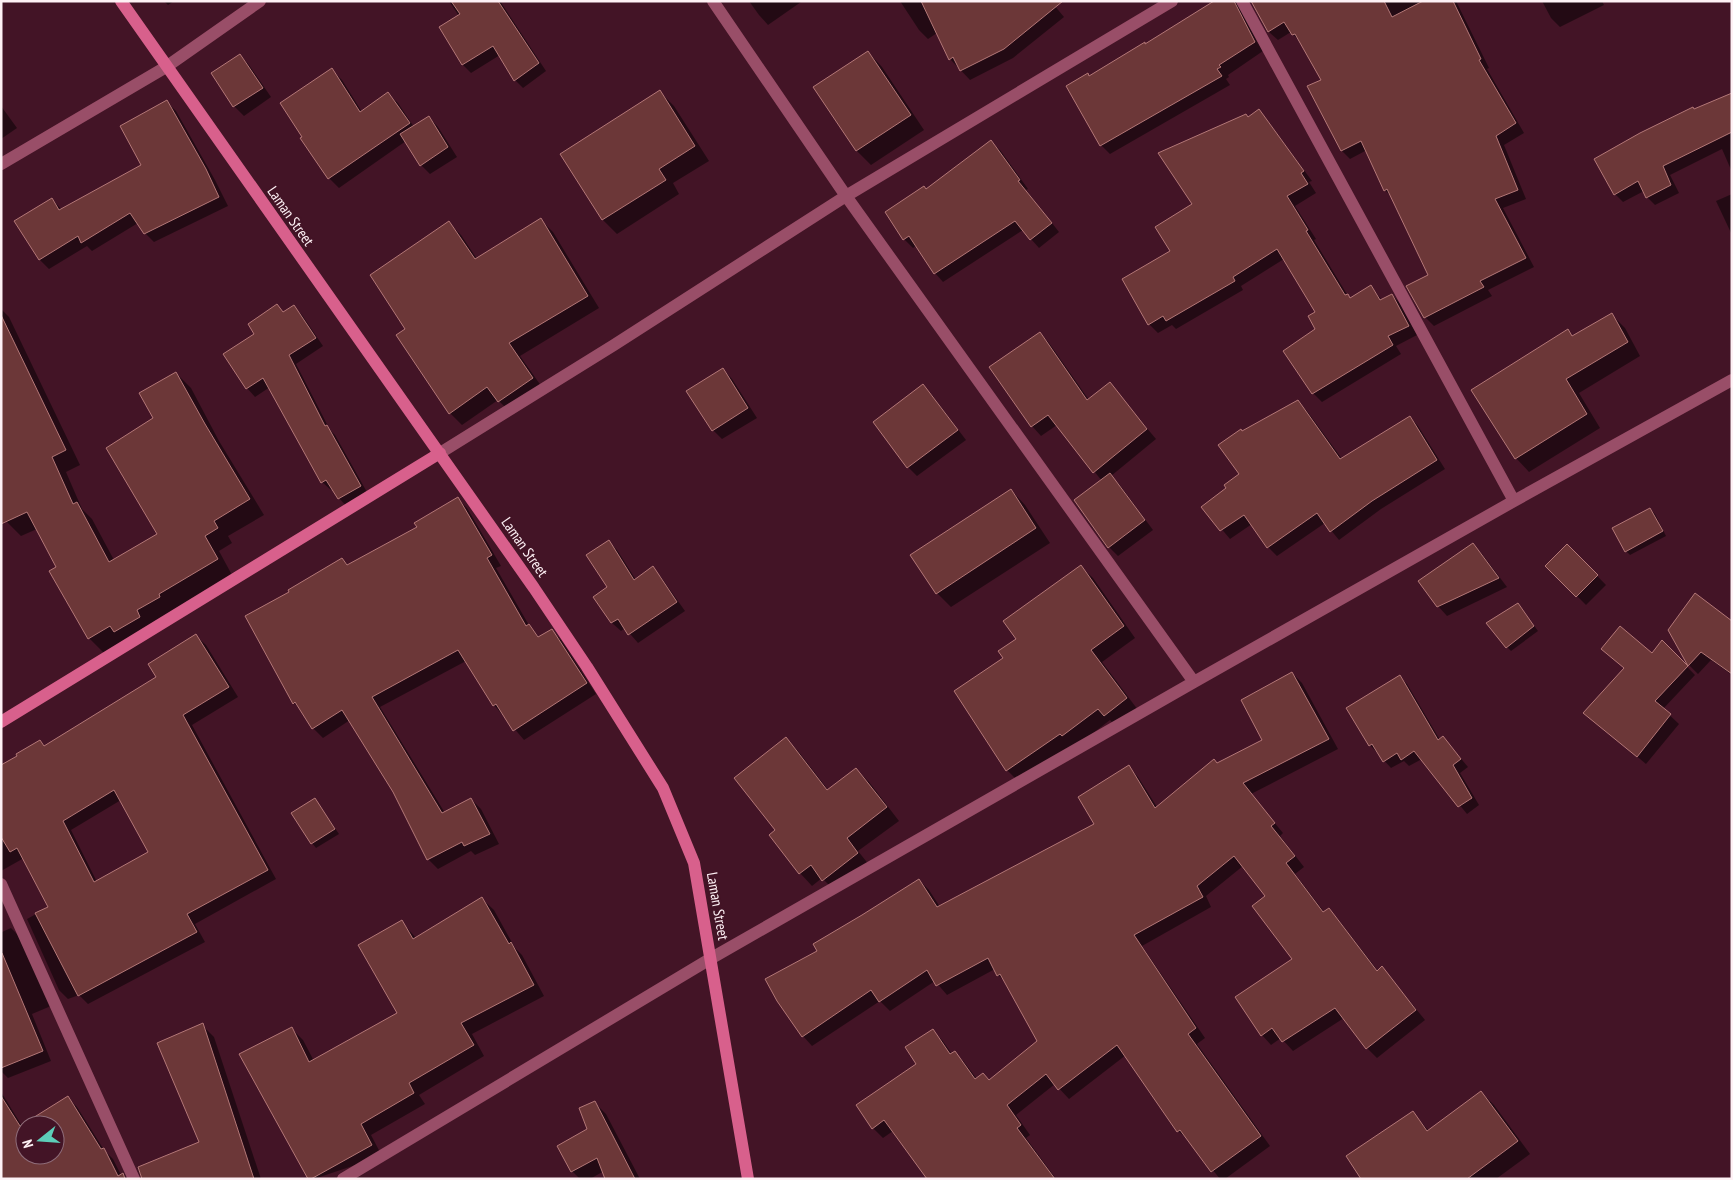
<svg xmlns="http://www.w3.org/2000/svg" width="1733" height="1180" font-family="'PT Sans Narrow',sans-serif">
	<style>
		.shadow { fill: #0007; fill-rule: evenodd }
		.building { fill: #6c3738; stroke: #b37777; fill-rule: evenodd }
		.lines { fill: none; stroke-linecap: round; stroke-linejoin: round }
		.street { stroke: #994e68; stroke-width: 12 }
		.secondary { stroke: #d8608c; stroke-width: 12 }
		.labels { text-anchor: middle; dominant-baseline: central; stroke-width: 4; stroke-linejoin: round; paint-order: stroke }
		.street-label { font-size: 15px; fill: #fef1f5; stroke: #431426 }
	</style>
	<rect width="100%" height="100%" fill="#431426"/>
	<!-- shadow -->
	<path class="shadow" d="M164,1h10l-6,4z
		M449,1h51l46,70 -23,17 -8,-8 -15,-25 -29,18 -8,-8 -23,-38 19,-11z
		M749,1h52v1l-33,23 -9,-10z
		M900,1h161l-7,4 10,12 -51,41 -43,22 -20,-21 -13,-26 -9,6 -9,-9z
		M1230,1h7l26,50 -35,24 1,2 -3,2 4,6 -120,69 -9,-9 -11,-68 56,-32z
		M1252,1h204l33,67 -2,1 37,64 -20,12 22,54 -23,9 31,59 -46,23 4,6 -58,30 -9,-9 4,-41 -38,-80 -6,-6 -18,-40 -17,9 -8,-8 -33,-65 14,-6 -21,-36 -11,-12 -13,8 -9,-8z
		M1542,1h60l2,4 -44,22 -9,-9z
		M868,52l14,15 42,63 -53,35 -14,-14z
		M240,55l9,10 22,32 -27,19 -10,-10 -22,-32z
		M332,70l10,10 20,32 26,-18 10,9 16,24 15,-10 9,10 19,30 -27,17 -9,-9 -15,-24 -67,47 -10,-10 -27,-40z
		M660,92l14,14 35,55 -36,22 6,11 -62,40 -14,-14 -41,-66z
		M1732,99v73l-10,-23 -52,26 9,18 -24,12 -8,-8 -3,-6 -21,11 -8,-8 80,-83z
		M166,101l10,10 39,69 13,26 -74,36 -9,-9 -7,-10 -46,28 -5,-5 -38,23 -9,-9 -24,-39 36,-22 10,11 81,-45z
		M1,106l16,22 -16,11z
		M1258,111l9,9 45,61 -3,1 7,11 -21,13 21,33 -2,1 34,56 3,3 20,-12 11,13 10,-5 9,9 16,31 -21,11 5,8 -79,48 -9,-9 4,-81 -33,-53 -43,27 2,4 -67,39 -4,-4 -14,8 -9,-9 23,-73 21,-47 55,-86z
		M991,142l9,8 28,39 -2,1 33,42 -20,16 -16,-18 -80,52 -8,-9 -18,-28 -4,3 -9,-9z
		M1732,194v41l-16,-34z
		M541,220l12,12 46,76 -79,48 24,34 -33,23 -13,-13 -36,25 -12,-12 -1,-190 12,12 16,24z
		M277,306l7,7 10,-6 8,8 21,31 -27,18 34,66 5,5 33,59 -21,13 -8,-9 -6,-9 -2,1 -9,-8 -52,-95 -15,10 -8,-9 9,-54z
		M1,309l8,8 71,148 -14,7 16,37 10,10 22,41 45,-26 -4,-116 21,-45 15,15 28,53 45,74 -36,21 4,7 -13,8 13,24 -128,78 -15,-15 -31,-70 -21,-39 -16,7 -15,-15 -5,-11z
		M1612,315l13,13 15,28 -61,37 21,35 -71,44 -13,-14 -43,-68 94,-59 6,6z
		M1040,333l9,10 40,57 20,-17 47,56 -45,37 8,8 34,46 -35,26 -9,-9 -7,-66 -45,-56 -16,11 -9,-10z
		M723,369l9,10 25,39 -35,21 -9,-9z
		M923,386l9,9 34,45 -49,36 -9,-9z
		M1298,402l9,9 35,48 68,-42 8,9 27,43 -64,40 -42,31 -14,-17 -48,33 -9,-9 -16,-23 -22,15 -27,-32 24,-19 13,-13 2,-43z
		M1011,490l14,15 25,38 -99,64 -14,-14z
		M457,498l10,10 34,58 -5,2 34,59 10,11 11,-8 10,10 35,54 -72,46 -30,-35 -28,-44 -86,46 65,106 26,-14 10,10 18,35 -24,11 -4,-4 -33,18 -10,-10 -34,-68 -44,-71 -27,18 -10,-10 -10,-17 -9,-8 -47,-86 44,-25 51,-33 7,7 70,-38z
		M1650,509l5,5 11,22 -36,19 -4,-4z
		M609,542l8,8 19,30 17,-12 8,9 24,34 -47,32 -13,-15 -4,3 -9,-8 -17,-26 13,-9z
		M1473,545l9,9 25,33 -60,29 -9,-10z
		M1567,545l39,40 -20,20 -39,-39z
		M1081,567l12,11 42,60 -33,24 36,48 -22,17 -6,-7 -35,27 -56,35 -12,-12 10,-130z
		M1522,609l16,22 -27,20 -4,-4z
		M1732,622v53l-21,-15 -13,14 -9,-9 -19,-35z
		M196,636l10,9 32,52 -46,28 84,154 -81,45 10,18 -117,62 -9,-9 -11,4 -9,-9 -32,-71 22,-12 -25,-49 -23,13v-105l39,-25 6,6 111,-70zM121,800l29,53 -53,29 -26,-52z
		M1662,641l33,34 -32,34 16,15 -33,40 -61,-51 40,-44 27,-14z
		M1292,673l10,10 36,66 -87,45 32,39 -3,3 24,31 -9,7 30,39 3,-3 10,9 40,52 4,-3 9,10 34,42 -48,38 -10,-10 -23,-30 -51,33 -12,-13 -10,7 -9,-10 32,-76 -27,-63 -24,-30 -37,30 5,11 -69,39 63,92 -8,6 73,102 -45,33h-5l-31,-39 -11,-9 -52,-76 -57,44 -14,-15 -39,31 14,20 -4,3 30,41h-127l-36,-48 -10,7 -10,-10 -15,-22 60,-42 15,-33 9,9 10,14 2,-2 10,10 13,17 13,2 49,-40 -32,-58 -9,-8 -3,-6 -48,26 -12,-14 -45,30 -10,-10 -68,45 -9,-10 15,-84 101,-72 10,10 11,17 156,-83 33,-57 9,10 19,30 60,-43 47,-24z
		M1400,677l7,7 33,56 3,-3 25,30 -8,6 19,32 -12,9 -45,-55 -13,7 -5,-5 -13,7 -21,-23z
		M786,739l12,12 31,40 27,-22 13,13 30,39 -41,30 12,15 -34,26 -14,-14 -10,8 -12,-13 -23,-42z
		M315,799l24,35 -23,14 -4,-5z
		M482,899l12,11 21,38 7,7 22,41 -72,38 12,22 -65,39 6,9 -54,31 11,21 -68,23 -11,-12 -11,-138 11,11 11,21 84,-48 3,-92 15,17z
		M11,928l9,9 31,69 -19,8 19,47 -43,17 -7,-7v-141l1,2z
		M202,1025l12,12 47,142h-99l38,-37z
		M1,1092l21,34 46,-28 9,9 27,43 9,9 10,20h-122zM25,1125h30v30h-30z
		M1481,1092l13,13 36,49 -34,25h-133l50,-66 16,18z
		M595,1103l11,11 34,65h-33l-3,-8 -14,8h-10l-8,-8 16,-41z"/>
	<!-- building -->
	<path class="building" d="M451,1h47l41,62 -25,18 -21,-35 -31,19 -23,-38 21,-13z
		M921,1h142l-59,48 -44,22 -7,-14 -4,3z
		M1214,1h20l21,41 -36,23 2,2 -4,2 5,7 -122,70 -34,-60 22,-13 1,3 56,-34v2z
		M1251,1h133l8,16 31,-16h30l28,58 -2,1 37,63 -20,13 22,54 -23,9 31,59 -46,23 4,6 -60,31 -18,-32 22,-11 -41,-86 -3,2 -23,-50 -20,10 -34,-65 14,-6 -26,-46 -3,1 -8,-13 -16,10z
		M868,51l43,64 -55,36 -43,-64z
		M240,54l23,34 -30,19 -22,-34z
		M332,68l28,44 28,-20 22,31 -82,56 -28,-41 2,-1 -22,-34z
		M660,90l35,56 -36,23 7,11 -64,40 -42,-66z
		M1732,93v39l-69,34 8,19 -25,13 -8,-17 -24,14 -20,-36 46,-26 53,-26 1,2z
		M167,100l39,69 13,28 -75,37 -14,-21 -49,30 -3,-7 -39,24 -25,-39 38,-23 7,12 82,-45 -21,-39z
		M1259,109l45,62 -3,2 7,11 -21,12 21,34 -2,1 39,64 3,-1 2,4 21,-13 9,15 12,-6 17,32 -21,10 5,9 -81,49 -29,-43 32,-22 -7,-13 7,-4 -38,-63 -44,28 2,4 -69,40 -3,-5 -15,9 -26,-46 48,-28 -15,-24 37,-23 -34,-51 88,-39 2,3z
		M429,116l19,31 -28,19 -20,-32z
		M991,140l29,40 -2,1 34,42 -22,17 -15,-19 -81,53 -25,-38 -6,4 -18,-28 39,-26 2,3z
		M541,218l47,78 -79,47 24,35 -35,24 -11,-15 -38,27 -53,-79 9,-6 -35,-54 79,-54 26,38z
		M277,304l6,8 11,-7 22,33 -27,17 36,71 2,-1 34,61 -23,13 -12,-19 -5,3 -58,-105 -17,11 -23,-35 31,-20 -6,-10z
		M1612,313l16,29 -62,37 21,35 -72,45 -44,-69 97,-61 4,7z
		M1,315l65,135 -14,7 21,47 4,-2 32,60 48,-28 -51,-86 47,-30 -14,-25 37,-21 29,52 45,75 -36,22 4,7 -13,8 13,23 -59,35 1,3 -23,13 3,7 -26,15 -4,-6 -22,13 -39,-68 7,-4 -29,-55 -26,12z
		M1040,332l47,68 23,-18 37,47 -54,44 -45,-58 -17,12 -42,-60z
		M723,368l25,40 -36,23 -26,-40z
		M923,384l35,46 -51,38 -34,-46z
		M1298,400l42,59 70,-43 27,44 -65,41 -42,31 -13,-19 -50,35 -23,-33 -24,16 -19,-24 25,-19 -2,-3 15,-11 -21,-29 23,-16 1,2z
		M1110,473l35,47 -37,28 -34,-48z
		M1011,489l25,39 -100,66 -26,-39z
		M458,497l34,58 -5,3 39,68 3,-2 9,13 14,-8 35,54 -74,48 -17,-27 -3,2 -35,-56 -86,47 70,116 29,-15 19,36 -26,12 -2,-4 -35,18 -34,-68 -51,-82 -30,19 -17,-27 -2,2 -48,-88 44,-24 -1,-2 54,-32 5,7 70,-38 -3,-4z
		M1650,508l13,23 -38,21 -13,-24z
		M609,540l25,40 19,-14 24,36 -49,33 -10,-16 -7,4 -18,-26 14,-10 -21,-32z
		M1473,543l26,35 -62,29 -19,-26z
		M1567,544l31,31 -22,22 -31,-31z
		M1081,565l43,61 -33,24 36,48 -23,18 -6,-7 -36,27 -2,-2 -54,37 -52,-80 49,-33 -5,-7 18,-12 -13,-18z
		M1695,593l37,28v53l-31,-22 -13,14 -20,-36z
		M1518,603l16,23 -28,22 -20,-25z
		M1620,626l32,27 10,-13 26,26 -33,35 16,13 -34,43 -54,-44 41,-45 -23,-19z
		M196,634l33,53 -46,28 85,155 -81,44 10,18 -119,64 -43,-83 13,-6 -31,-59 -7,4 -9,-15v-72l16,-9 -1,-2 24,-14 4,6 112,-69 -8,-13zM114,790l34,62 -54,30 -31,-61z
		M1292,672l37,67 -86,44 32,40 -4,3 24,30 -9,7 37,49 6,-4 48,63 5,-5 34,44 -50,39 -31,-41 -53,34 -10,-14 -11,8 -26,-39 57,-38 -40,-53 13,-10 -31,-40 -37,30 6,11 -69,38 62,93 -8,6 73,102 -50,36 -31,-42 -3,2 -60,-87 -59,45 -12,-16 -39,31 14,20 -4,3 38,51h-128l-43,-59 -12,9 -16,-24 60,-41 -11,-17 28,-18 17,25 5,-3 20,28 8,-6 6,7 48,-39 -37,-67 -3,2 -9,-18 -52,28 -9,-16 -48,32 -8,-12 -69,47 -25,-36 -12,-22 52,-28 -4,-7 49,-29 57,-36 18,28 157,-83 -16,-27 51,-32 26,43 59,-49 3,4 45,-23 -21,-40z
		M1400,675l38,65 5,-4 18,23 -8,6 19,33 -14,9 -44,-56 -13,9 -4,-7 -14,9 -11,-18 -3,2 -23,-38z
		M786,737l41,53 29,-22 31,39 -40,31 11,15 -36,28 -11,-16 -12,9 -30,-39 6,-5 -41,-52z
		M315,798l20,31 -24,15 -20,-31z
		M482,897l27,47 2,-2 23,43 -73,38 13,22 -65,38 5,10 -53,31 11,21 -61,34h-3l-69,-125 53,-27 17,35 88,-49 -39,-68 44,-25 11,19z
		M2,953l41,98 -42,17v-115z
		M203,1023l51,156h-112l-4,-12 61,-25 -42,-99z
		M1481,1091l37,50 -51,38h-106l-15,-23 67,-45 14,20z
		M1,1096l19,30 48,-30 33,53 3,-1 14,28 5,-3 2,6h-124zM25,1125h30v30h-30z
		M595,1101l40,78h-30l-8,-21 -26,14 -14,-26 30,-17 -8,-21z"/>
	<g class="lines">
		<!-- street -->
		<path class="street" d="M713,1l133,195 348,486
			M1242,1l272,500
			M1,164l165,-97 94,-66
			M440,453l174,-108 232,-149 326,-195
			M1,884l133,295
			M343,1179l367,-220 484,-277 320,-181 218,-121"/>
		<!-- secondary -->
		<path class="secondary" d="M121,1l413,587 53,79 76,121 31,75 54,316
			M1,722l439,-269"/>
	</g>
	<g class="labels">
		<!-- street labels -->
		<g class="street-label">
			<text transform="translate(291 216) rotate(55)">Laman Street</text>
			<text transform="translate(525 547) rotate(55)">Laman Street</text>
			<text transform="translate(718 906) rotate(80)">Laman Street</text>
		</g>
	</g>
	<!-- border -->
	<rect width="1733" height="1180" fill="none" stroke="#fef1f5" stroke-width="5"/>
	<!-- north arrow -->
	<g transform="translate(40 1140) rotate(253)"><circle r="24" fill="#431426" stroke="#8e6c79"/>
	<path d="M0-4L9 19L0 12L-9 19Z" fill="#5dceb9"/>
	<text y="-8" font-size="14" font-weight="bold" text-anchor="middle" fill="#fef1f5">N</text>
	</g>
</svg>
